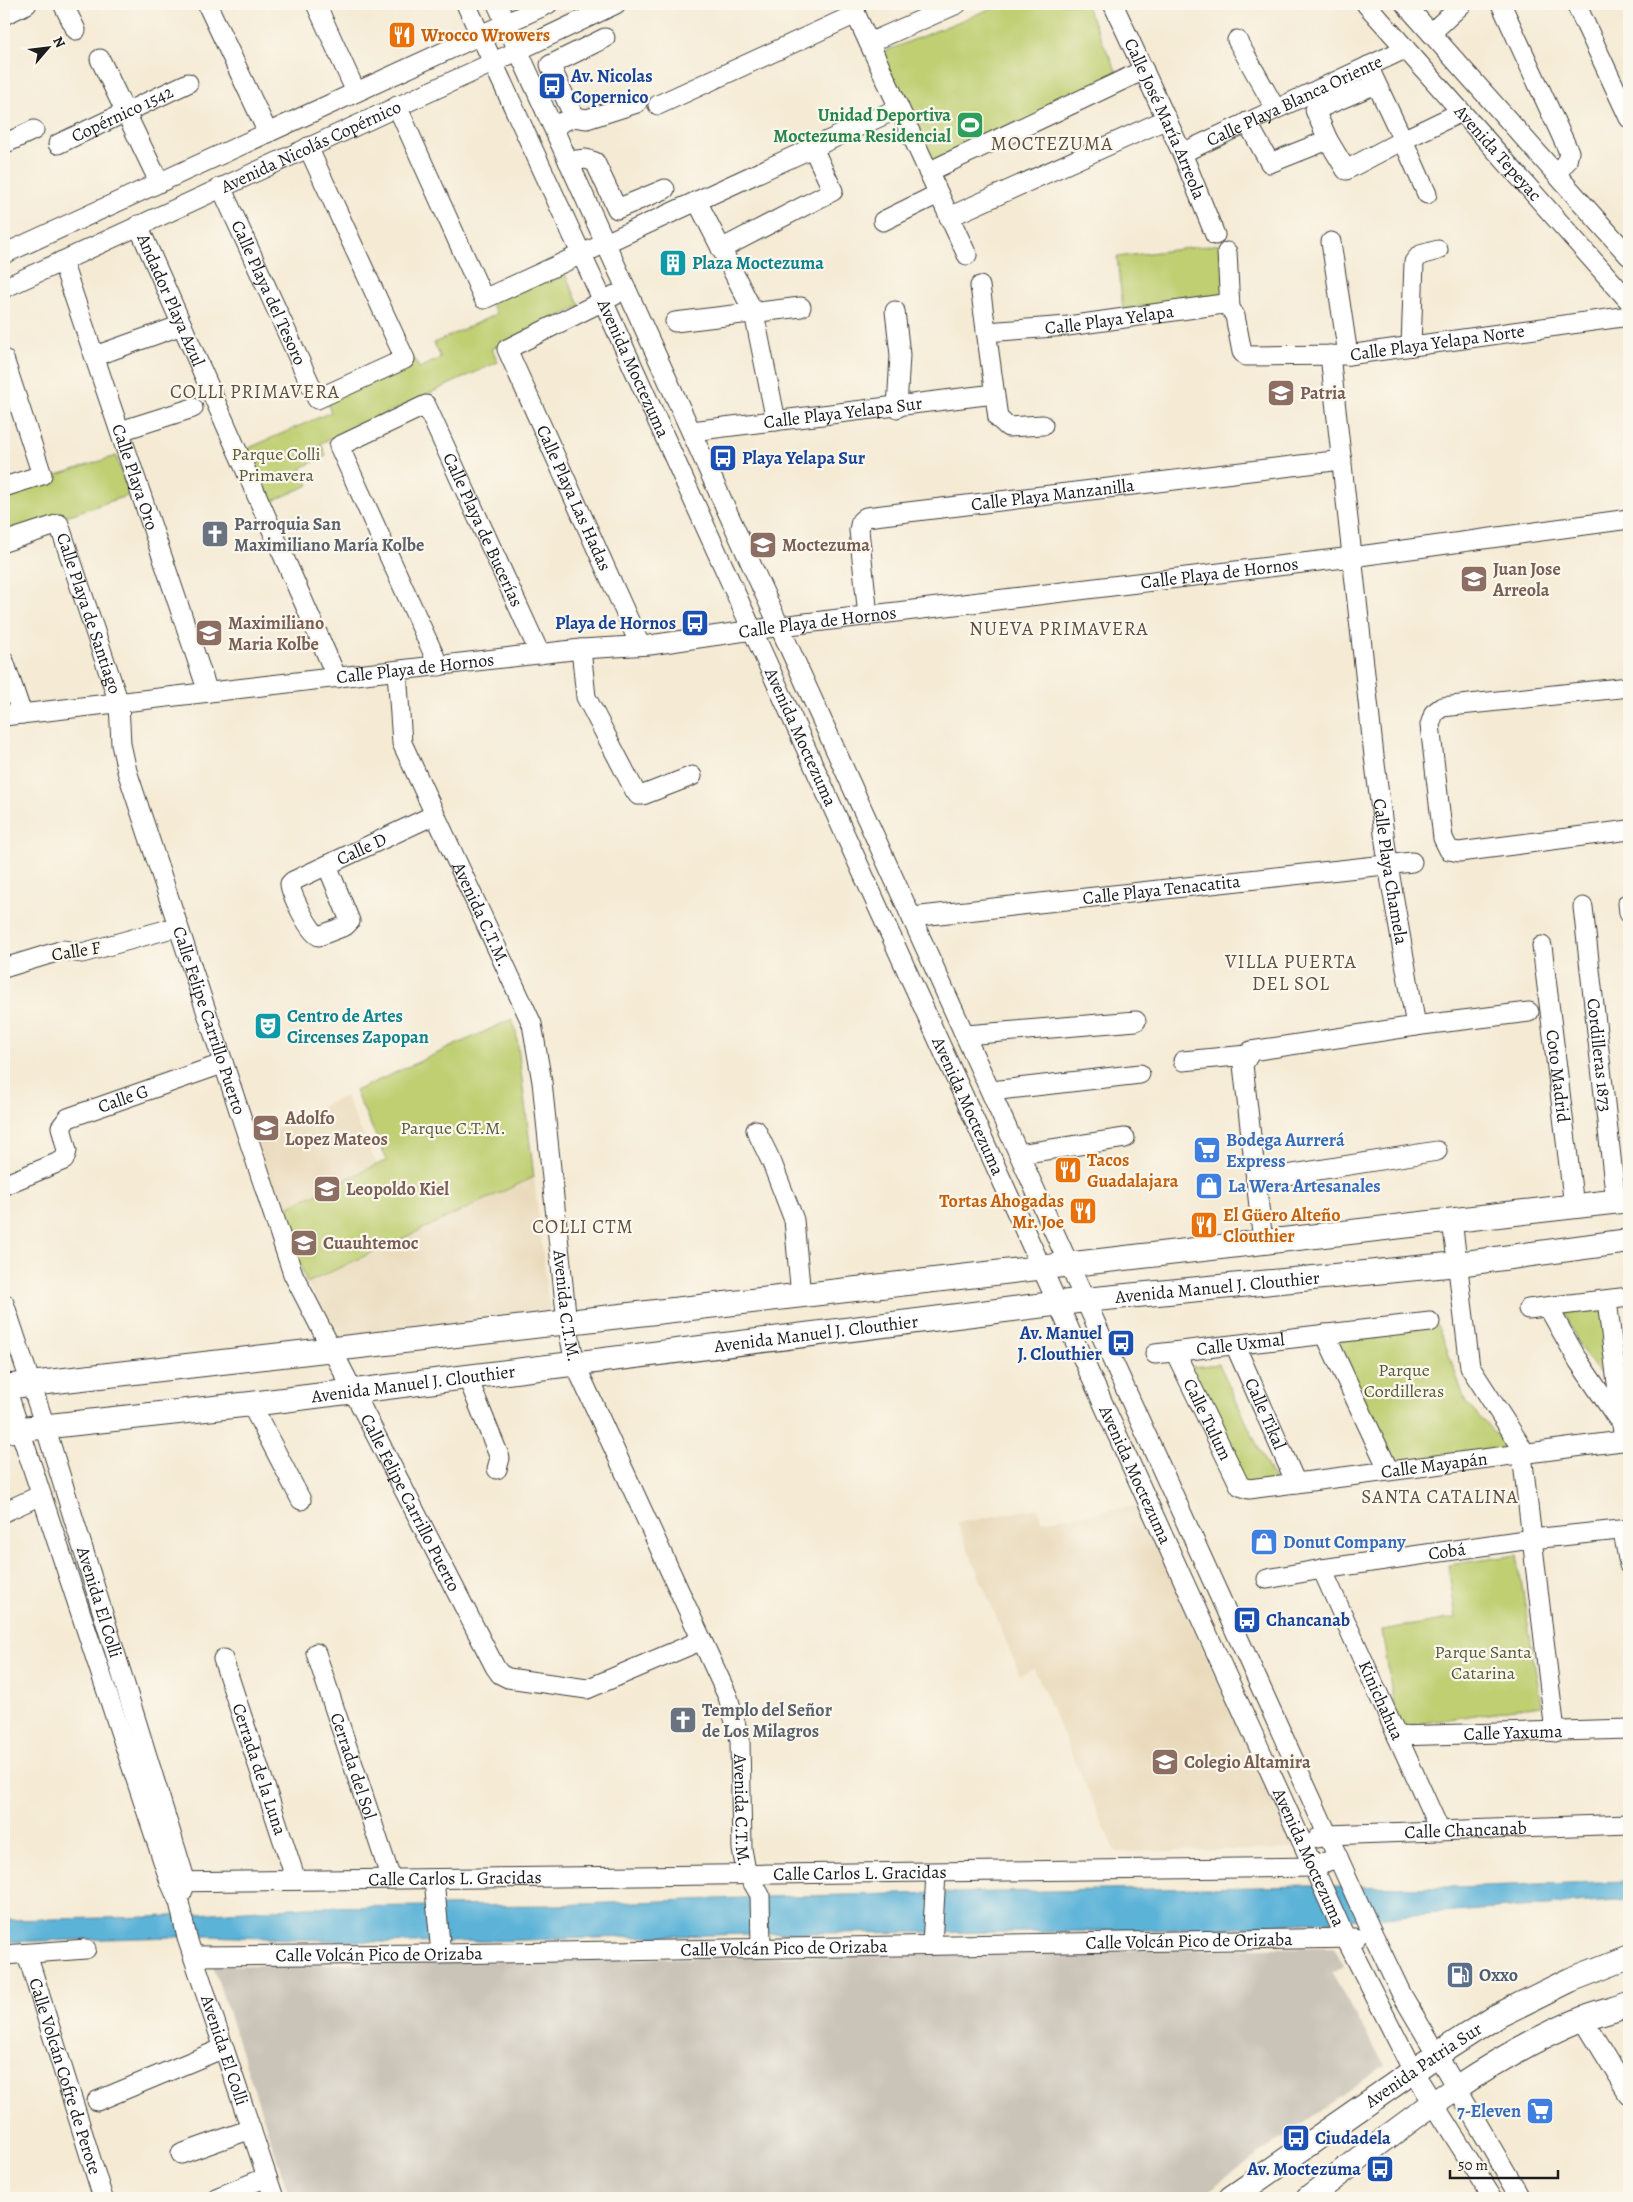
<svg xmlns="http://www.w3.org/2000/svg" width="1633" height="2202" font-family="Alegreya,serif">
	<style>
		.built { fill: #e9d9ba }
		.industrial { fill: #c9c3b8 }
		.green { fill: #bfcf72; stroke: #6e7647 }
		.water { fill: #5bb3d8; stroke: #3c687a }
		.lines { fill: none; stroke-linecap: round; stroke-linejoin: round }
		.minor-casing { stroke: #3d3b38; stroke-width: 21 }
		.major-casing { stroke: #3d3b38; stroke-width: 26 }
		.minor { stroke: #fff; stroke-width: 19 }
		.major { stroke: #fff; stroke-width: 24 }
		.labels { text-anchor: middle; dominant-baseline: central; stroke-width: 4.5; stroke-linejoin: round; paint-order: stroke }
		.food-label { font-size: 18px; font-weight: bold; fill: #c56008; stroke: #fbf7ec; text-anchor: start }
		.transit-label { font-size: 18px; font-weight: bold; fill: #164399; stroke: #fbf7ec; text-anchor: start }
		.street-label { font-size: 18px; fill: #1c1c1c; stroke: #fbf7ec }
		.leisure-label { font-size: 18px; font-weight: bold; fill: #27864d; stroke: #fbf7ec; text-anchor: end }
		.culture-label { font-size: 18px; font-weight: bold; fill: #0d838f; stroke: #fbf7ec; text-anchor: start }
		.education-label { font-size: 18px; font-weight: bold; fill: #785e54; stroke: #fbf7ec; text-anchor: start }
		.park-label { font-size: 18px; fill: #555b3a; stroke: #fbf7ec }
		.worship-label { font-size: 18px; font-weight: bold; fill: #5b616d; stroke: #fbf7ec; text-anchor: start }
		.shop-label { font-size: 18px; font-weight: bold; fill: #366cbe; stroke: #fbf7ec; text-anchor: start }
		.service-label { font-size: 18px; font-weight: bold; fill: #4e5e75; stroke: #fbf7ec; text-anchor: start }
		.neighbourhood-label { font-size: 19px; letter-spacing: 1px; fill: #5f4e44; stroke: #fbf7ec }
	</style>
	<rect width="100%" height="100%" fill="#fbf7ec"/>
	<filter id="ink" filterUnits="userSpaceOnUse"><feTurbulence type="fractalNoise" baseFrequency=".02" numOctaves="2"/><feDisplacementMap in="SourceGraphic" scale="10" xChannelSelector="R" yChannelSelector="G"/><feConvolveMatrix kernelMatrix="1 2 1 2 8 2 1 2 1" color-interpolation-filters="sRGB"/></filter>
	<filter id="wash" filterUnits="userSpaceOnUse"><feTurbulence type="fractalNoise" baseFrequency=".0096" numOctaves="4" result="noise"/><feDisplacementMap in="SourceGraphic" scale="20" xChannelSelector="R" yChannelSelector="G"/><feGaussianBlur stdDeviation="1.12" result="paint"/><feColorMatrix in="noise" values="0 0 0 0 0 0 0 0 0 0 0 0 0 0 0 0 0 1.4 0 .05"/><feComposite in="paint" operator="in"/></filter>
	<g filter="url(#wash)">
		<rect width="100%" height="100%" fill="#f5ebd5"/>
		<!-- built -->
		<path class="built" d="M345,1096l32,69 -98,46 -23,-73z
			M534,1177l16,138 -212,26 -31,-58z
			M1141,1505l68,158 86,186 -180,3 -81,-183 -14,6 -63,-152 81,-15 3,13z"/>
		<!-- industrial -->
		<path class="industrial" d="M1334,1947l10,19 -12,8 53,91 -188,133h-907l-77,-232z"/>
		<!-- green -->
		<path class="green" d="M1002,4h83l36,77 -187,88 -53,-116z
			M1221,244l5,52 -103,13 -6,-52z
			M563,270l17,36 -88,43 6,13 -177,81 5,13 -25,12 8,17 -43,19 -24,-53 89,-39 -6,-14 89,-40 5,10 22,-10 -7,-15 62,-29 -5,-11z
			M116,456l13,39 -125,42v-45z
			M512,1019l4,12 18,146 -227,106 -28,-72 108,-51 -32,-69z
			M1602,1304l7,80c-20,-22 -37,-46 -44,-75z
			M1436,1324l7,14 23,65 50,52 -127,16 -64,-137z
			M1219,1364l57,121 -36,1 -57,-118z
			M1517,1555l24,150 -144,22 -15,-97 74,-12 -8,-53z"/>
		<!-- water -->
		<path class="water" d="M1629,1881v18l-392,29 -190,4 -262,1 -374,10 -203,-7 -204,6v-22l145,-3 159,-10 248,-2 240,-9 512,-10 145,1z"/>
	</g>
	<g filter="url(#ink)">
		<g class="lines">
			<!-- minor casing -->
			<g class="minor-casing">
				<g id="minor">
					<path d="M63,4l13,26"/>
					<path d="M207,4l61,129"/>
					<path d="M316,4l40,88"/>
					<path id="s1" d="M466,4l137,297 743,1638 67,132 80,127"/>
					<path d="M497,4l873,1924 32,67 119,203"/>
					<path d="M851,4l116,251"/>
					<path id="s2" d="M1113,4l69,149 33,82"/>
					<path id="s3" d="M1366,4l263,297"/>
					<path d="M1405,4l224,252"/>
					<path d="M1501,4l68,148 -2,9 -11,13"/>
					<path d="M1576,4l53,114"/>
					<path d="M4,15l23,-11"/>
					<path d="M1431,33l31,-29"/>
					<path d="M1237,40l38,68"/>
					<path d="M869,43l88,-39"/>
					<path d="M100,59l59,123"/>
					<path d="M658,105l198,-91"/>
					<path d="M397,106l87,193 415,-191"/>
					<path d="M574,117l13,2 50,-16"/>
					<path d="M1247,122l23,41 58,-23 18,30 57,-30 -35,-74"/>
					<path d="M553,126l21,-9 -24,-52 55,-27"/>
					<path d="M1328,140l-13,-30 61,-26"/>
					<path d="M4,144l30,-14"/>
					<path id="s4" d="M58,144l130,-61"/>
					<path id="s5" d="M1182,153l223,-104"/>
					<path d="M568,161l18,-2 9,3 22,47 48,-20"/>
					<path d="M928,172l216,-102"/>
					<path id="s6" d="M221,187l96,212 88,-40 -97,-212"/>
					<path d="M1427,194l-24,-54 58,-28"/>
					<path d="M697,201l57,112 22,108"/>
					<path d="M949,217l218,-98"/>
					<path d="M883,221l55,-27"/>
					<path id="s7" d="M138,225l199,453"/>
					<path d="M1331,242l17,113"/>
					<path d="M721,249l112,-58 -20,-43"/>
					<path id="s8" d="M1227,252l3,56 5,8 7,36 4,4 102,-1 281,-39"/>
					<path d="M4,254l544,-250"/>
					<path id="s9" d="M62,261l146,431"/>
					<path d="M980,286l18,132 10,9 35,-2"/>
					<path id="s10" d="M4,288l488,-225 124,-59"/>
					<path id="s11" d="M615,295l-108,54 133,296"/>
					<path d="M895,311l5,44 -3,53"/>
					<path d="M675,322l126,-15"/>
					<path id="s12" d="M986,332l82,-6 155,-22 7,4"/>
					<path d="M1411,346l3,-84 6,-7 18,-5"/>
					<path id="s13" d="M1330,355l44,401 14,109 28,161"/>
					<path d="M95,356l87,-31"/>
					<path d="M4,359l38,116 -38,12"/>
					<path d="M120,431l73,-23"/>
					<path id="s14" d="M692,431l302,-37"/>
					<path id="s15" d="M4,542l55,-18 60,179 2,41 6,27 166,503 202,393 5,7 8,4 79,11 115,-49"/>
					<path id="s16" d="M868,616l-9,-86 2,-9 5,-4 476,-57"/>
					<path d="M581,649l5,48 49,94 3,4h5l49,-19"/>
					<path d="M4,661l18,53"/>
					<path id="s17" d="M439,666l-100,-220 87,-41 114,249"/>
					<path id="s18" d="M397,671l5,72 130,281 10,58 25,241 8,41 153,333 12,43 2,109 4,22 14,24 1,52"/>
					<path d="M1629,687l-187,20 -8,6 -4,12 13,113 6,12 10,2 170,-22"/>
					<path id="s19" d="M4,716l577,-67 69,-4 131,-19 571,-69 277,-38"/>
					<path id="s20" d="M327,865l23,56 -5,5 -26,10c-9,-2 -28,-42 -29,-52l3,-3 141,-66"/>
					<path d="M1628,903l1,10"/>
					<path id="s21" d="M1583,907l33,295"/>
					<path id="s22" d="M912,917l500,-55"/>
					<path id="s23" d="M1542,946l32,260"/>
					<path d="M4,968l59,-18 19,3 94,-26"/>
					<path d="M966,1035l170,-14"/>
					<path d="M1183,1061l64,-6"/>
					<path d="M991,1091l149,-17"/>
					<path d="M756,1130l16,33 22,57 7,77"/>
					<path d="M1019,1154l106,-16"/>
					<path d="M1256,1180l181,-29"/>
					<path id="s24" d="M4,1185l60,-25 3,-9 -6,-24 7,-9 154,-54"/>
					<path d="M1452,1220l18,147 51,79 34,286"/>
					<path d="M1263,1242l-20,-177 8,-14 171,-26 107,-13"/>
					<path d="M1607,1300l17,141"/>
					<path id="s25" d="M4,1303l41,123 141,456 -4,11"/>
					<path d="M1548,1307l31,55 38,56"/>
					<path d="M1528,1309l101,-12"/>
					<path d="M1325,1334l64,137"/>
					<path id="s26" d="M1235,1345l61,138"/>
					<path id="s27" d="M1175,1352l65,134 9,3 380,-49"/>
					<path id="s28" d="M1155,1354l275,-32"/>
					<path d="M467,1376l33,82 -3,11"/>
					<path id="s29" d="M4,1382l166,500 9,20 8,36 87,260"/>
					<path d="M251,1404l50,96"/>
					<path d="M4,1512l37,-17"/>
					<path d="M1623,1531l6,34"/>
					<path id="s30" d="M1322,1569l118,262"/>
					<path id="s31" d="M1267,1579l55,-10 210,-30 97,-10"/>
					<path id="s32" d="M316,1653l75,226"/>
					<path id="s33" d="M223,1659l73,221"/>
					<path id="s34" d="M1397,1736l232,-7"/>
					<path id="s35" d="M1318,1838l10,-3 301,-11"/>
					<path d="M434,1879l7,75"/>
					<path id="s36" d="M170,1882l1144,-15 24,-10"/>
					<path d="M932,1945l4,-72"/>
					<path id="s37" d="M27,1954l76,244"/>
					<path d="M4,1955l82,-6"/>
					<path id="s38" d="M193,1956l248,-2 915,-16"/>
					<path d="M1583,2019l46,75"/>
					<path d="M97,2101l127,-53"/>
					<path d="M181,2154l70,-25"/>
					<path d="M216,2198l51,-21"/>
				</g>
			</g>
			<!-- major casing -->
			<g class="major-casing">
				<g id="major">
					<path d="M4,1387l1625,-187"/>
					<path id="s39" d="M4,1431l247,-27 834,-104 373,-36 171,-23"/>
					<path id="s40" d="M1231,2198l207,-144 57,-37 75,-37 59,-23"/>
					<path d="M1308,2198c86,-66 172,-137 274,-179 15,-6 32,-10 47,-15"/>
				</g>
			</g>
			<!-- minor -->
			<use href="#minor" class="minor"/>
			<!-- major -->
			<use href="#major" class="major"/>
		</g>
	</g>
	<!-- icons -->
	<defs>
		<g id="restaurant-square" transform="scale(1.4375)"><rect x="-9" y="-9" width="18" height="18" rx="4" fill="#e8710a" stroke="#fbf7ec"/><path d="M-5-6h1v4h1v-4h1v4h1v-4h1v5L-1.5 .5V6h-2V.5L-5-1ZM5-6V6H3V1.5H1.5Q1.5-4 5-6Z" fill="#fff"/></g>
		<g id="bus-square" transform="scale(1.4375)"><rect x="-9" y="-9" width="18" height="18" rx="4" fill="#1a4fb4" stroke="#fbf7ec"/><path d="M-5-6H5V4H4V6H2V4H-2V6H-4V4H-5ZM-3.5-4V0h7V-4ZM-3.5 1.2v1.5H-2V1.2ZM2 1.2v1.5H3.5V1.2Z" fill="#fff"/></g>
		<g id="stadium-square" transform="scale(1.4375)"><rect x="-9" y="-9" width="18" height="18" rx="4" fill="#2e9e5b" stroke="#fbf7ec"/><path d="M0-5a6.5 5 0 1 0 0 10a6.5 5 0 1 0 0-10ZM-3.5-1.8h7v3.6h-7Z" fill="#fff"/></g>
		<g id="building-square" transform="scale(1.4375)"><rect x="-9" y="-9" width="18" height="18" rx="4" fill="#0f9aa8" stroke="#fbf7ec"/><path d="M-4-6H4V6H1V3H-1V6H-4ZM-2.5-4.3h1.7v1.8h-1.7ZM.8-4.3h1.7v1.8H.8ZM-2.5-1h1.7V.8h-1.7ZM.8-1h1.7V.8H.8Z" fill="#fff"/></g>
		<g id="school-square" transform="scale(1.4375)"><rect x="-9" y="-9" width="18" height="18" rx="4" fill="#8d6e63" stroke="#fbf7ec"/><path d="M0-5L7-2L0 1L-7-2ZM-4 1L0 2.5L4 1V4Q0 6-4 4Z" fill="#fff"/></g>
		<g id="church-square" transform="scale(1.4375)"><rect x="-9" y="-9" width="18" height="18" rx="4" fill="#6b7280" stroke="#fbf7ec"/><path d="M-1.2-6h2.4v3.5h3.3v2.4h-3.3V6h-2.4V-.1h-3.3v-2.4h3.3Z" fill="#fff"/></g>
		<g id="theatre-square" transform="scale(1.4375)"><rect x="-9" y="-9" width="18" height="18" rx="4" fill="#0f9aa8" stroke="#fbf7ec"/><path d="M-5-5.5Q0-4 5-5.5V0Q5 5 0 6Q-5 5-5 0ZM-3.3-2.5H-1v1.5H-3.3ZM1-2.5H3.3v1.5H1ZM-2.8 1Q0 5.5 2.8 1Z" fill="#fff"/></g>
		<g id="supermarket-square" transform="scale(1.4375)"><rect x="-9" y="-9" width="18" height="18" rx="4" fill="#3f7fe0" stroke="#fbf7ec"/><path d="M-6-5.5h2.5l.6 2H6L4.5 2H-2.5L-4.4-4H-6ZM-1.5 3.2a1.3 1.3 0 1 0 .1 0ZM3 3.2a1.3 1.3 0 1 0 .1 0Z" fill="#fff"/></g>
		<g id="shop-square" transform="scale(1.4375)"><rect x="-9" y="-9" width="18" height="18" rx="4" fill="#3f7fe0" stroke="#fbf7ec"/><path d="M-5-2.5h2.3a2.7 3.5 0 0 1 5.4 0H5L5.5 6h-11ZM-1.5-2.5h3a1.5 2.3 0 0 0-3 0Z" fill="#fff"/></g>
		<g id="fuel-square" transform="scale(1.4375)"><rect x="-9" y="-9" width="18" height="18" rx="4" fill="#5c6f8a" stroke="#fbf7ec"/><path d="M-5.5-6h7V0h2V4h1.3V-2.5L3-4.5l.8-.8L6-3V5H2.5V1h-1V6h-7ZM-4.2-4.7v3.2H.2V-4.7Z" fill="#fff"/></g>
	</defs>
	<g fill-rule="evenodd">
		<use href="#restaurant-square" x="402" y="35"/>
		<use href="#bus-square" x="552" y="86"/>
		<use href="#stadium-square" x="970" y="125"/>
		<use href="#building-square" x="673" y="263"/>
		<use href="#school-square" x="1281" y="393"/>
		<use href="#bus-square" x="723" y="458"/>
		<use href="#church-square" x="215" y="534"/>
		<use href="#school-square" x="763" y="545"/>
		<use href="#school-square" x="1474" y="579"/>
		<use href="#bus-square" x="695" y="623"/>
		<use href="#school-square" x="209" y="633"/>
		<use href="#theatre-square" x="268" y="1026"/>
		<use href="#school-square" x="266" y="1128"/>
		<use href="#supermarket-square" x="1207" y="1150"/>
		<use href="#restaurant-square" x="1068" y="1170"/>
		<use href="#shop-square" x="1209" y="1186"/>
		<use href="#school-square" x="327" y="1189"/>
		<use href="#restaurant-square" x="1083" y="1211"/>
		<use href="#restaurant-square" x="1204" y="1225"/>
		<use href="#school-square" x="304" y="1243"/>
		<use href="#bus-square" x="1121" y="1343"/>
		<use href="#shop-square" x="1264" y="1542"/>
		<use href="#bus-square" x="1247" y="1620"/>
		<use href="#church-square" x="683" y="1720"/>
		<use href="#school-square" x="1165" y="1762"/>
		<use href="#fuel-square" x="1460" y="1975"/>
		<use href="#supermarket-square" x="1540" y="2111"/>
		<use href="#bus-square" x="1296" y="2138"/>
		<use href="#bus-square" x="1380" y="2169"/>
	</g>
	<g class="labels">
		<!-- food labels -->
		<g class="food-label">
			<text x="421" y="35">Wrocco Wrowers</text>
			<text x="1087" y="1160">Tacos<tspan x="1087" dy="21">Guadalajara</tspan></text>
			<text x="1064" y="1201" text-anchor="end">Tortas Ahogadas<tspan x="1064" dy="21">Mr. Joe</tspan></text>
			<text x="1223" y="1215">El Güero Alteño<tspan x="1223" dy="21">Clouthier</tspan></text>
		</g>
		<!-- transit labels -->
		<g class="transit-label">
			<text x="571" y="76">Av. Nicolas<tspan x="571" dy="21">Copernico</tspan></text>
			<text x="742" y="458">Playa Yelapa Sur</text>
			<text x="676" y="623" text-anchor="end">Playa de Hornos</text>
			<text x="1102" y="1333" text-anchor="end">Av. Manuel<tspan x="1102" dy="21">J. Clouthier</tspan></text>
			<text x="1266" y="1620">Chancanab</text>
			<text x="1315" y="2138">Ciudadela</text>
			<text x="1361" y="2169" text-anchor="end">Av. Moctezuma</text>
		</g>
		<!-- street labels -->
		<g class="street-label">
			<text stroke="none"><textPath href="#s5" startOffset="124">Calle Playa Blanca Oriente</textPath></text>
			<text stroke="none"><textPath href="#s4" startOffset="71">Copérnico 1542</textPath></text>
			<text stroke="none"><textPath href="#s2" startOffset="126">Calle José María Arreola</textPath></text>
			<text stroke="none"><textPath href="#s10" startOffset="338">Avenida Nicolás Copérnico</textPath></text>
			<text stroke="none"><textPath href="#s3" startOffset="199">Avenida Tepeyac</textPath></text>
			<text stroke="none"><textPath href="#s6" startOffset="116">Calle Playa del Tesoro</textPath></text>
			<text stroke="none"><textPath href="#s7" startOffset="82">Andador Playa Azul</textPath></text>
			<text stroke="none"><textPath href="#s12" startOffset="124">Calle Playa Yelapa</textPath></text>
			<text stroke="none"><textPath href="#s8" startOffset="300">Calle Playa Yelapa Norte</textPath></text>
			<text stroke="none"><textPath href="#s1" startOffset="401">Avenida Moctezuma</textPath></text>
			<text stroke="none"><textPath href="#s14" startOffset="152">Calle Playa Yelapa Sur</textPath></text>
			<text stroke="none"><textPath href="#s9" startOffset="228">Calle Playa Oro</textPath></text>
			<text stroke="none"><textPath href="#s16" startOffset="290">Calle Playa Manzanilla</textPath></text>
			<text stroke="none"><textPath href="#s11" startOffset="284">Calle Playa Las Hadas</textPath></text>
			<text stroke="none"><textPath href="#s17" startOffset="475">Calle Playa de Bucerías</textPath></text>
			<text stroke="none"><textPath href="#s19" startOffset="1224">Calle Playa de Hornos</textPath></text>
			<text stroke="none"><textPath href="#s15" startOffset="152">Calle Playa de Santiago</textPath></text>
			<text stroke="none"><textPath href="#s19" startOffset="819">Calle Playa de Hornos</textPath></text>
			<text stroke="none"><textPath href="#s19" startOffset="414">Calle Playa de Hornos</textPath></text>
			<text stroke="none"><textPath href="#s1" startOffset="806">Avenida Moctezuma</textPath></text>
			<text stroke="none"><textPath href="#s20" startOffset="236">Calle D</textPath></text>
			<text stroke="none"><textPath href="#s13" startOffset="520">Calle Playa Chamela</textPath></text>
			<text stroke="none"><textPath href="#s22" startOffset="251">Calle Playa Tenacatita</textPath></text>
			<text stroke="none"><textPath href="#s18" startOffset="261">Avenida C.T.M.</textPath></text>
			<text transform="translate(76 951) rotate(-9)">Calle F</text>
			<text stroke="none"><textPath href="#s15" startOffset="578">Calle Felipe Carrillo Puerto</textPath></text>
			<text stroke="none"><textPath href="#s21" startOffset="149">Cordilleras 1873</textPath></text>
			<text stroke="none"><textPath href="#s23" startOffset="131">Coto Madrid</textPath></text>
			<text stroke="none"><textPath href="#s24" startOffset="169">Calle G</textPath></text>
			<text stroke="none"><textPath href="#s1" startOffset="1211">Avenida Moctezuma</textPath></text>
			<text stroke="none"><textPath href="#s39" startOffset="1222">Avenida Manuel J. Clouthier</textPath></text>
			<text stroke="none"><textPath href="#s18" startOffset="666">Avenida C.T.M.</textPath></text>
			<text stroke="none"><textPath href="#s39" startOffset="818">Avenida Manuel J. Clouthier</textPath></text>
			<text stroke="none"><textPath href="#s28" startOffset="86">Calle Uxmal</textPath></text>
			<text stroke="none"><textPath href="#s39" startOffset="412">Avenida Manuel J. Clouthier</textPath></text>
			<text stroke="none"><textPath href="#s26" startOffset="75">Calle Tikal</textPath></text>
			<text stroke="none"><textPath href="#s27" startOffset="75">Calle Tulum</textPath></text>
			<text stroke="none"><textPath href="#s27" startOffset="345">Calle Mayapán</textPath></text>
			<text stroke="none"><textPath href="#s1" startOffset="1616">Avenida Moctezuma</textPath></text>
			<text stroke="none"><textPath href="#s15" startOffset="1102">Calle Felipe Carrillo Puerto</textPath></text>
			<text stroke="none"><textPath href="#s31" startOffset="182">Cobá</textPath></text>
			<text stroke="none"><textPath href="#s25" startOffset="314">Avenida El Colli</textPath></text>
			<text stroke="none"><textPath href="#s30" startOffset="144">Kinichahua</textPath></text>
			<text stroke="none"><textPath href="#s34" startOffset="116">Calle Yaxuma</textPath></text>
			<text stroke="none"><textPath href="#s32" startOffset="119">Cerrada del Sol</textPath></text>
			<text stroke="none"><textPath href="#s33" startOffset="116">Cerrada de la Luna</textPath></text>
			<text stroke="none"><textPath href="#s18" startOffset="1206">Avenida C.T.M.</textPath></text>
			<text stroke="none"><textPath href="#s35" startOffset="148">Calle Chancanab</textPath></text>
			<text stroke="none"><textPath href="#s1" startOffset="2036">Avenida Moctezuma</textPath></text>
			<text stroke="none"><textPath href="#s36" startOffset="690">Calle Carlos L. Gracidas</textPath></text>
			<text stroke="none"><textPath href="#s36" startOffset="285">Calle Carlos L. Gracidas</textPath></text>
			<text stroke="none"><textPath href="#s38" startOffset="996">Calle Volcán Pico de Orizaba</textPath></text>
			<text stroke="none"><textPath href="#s38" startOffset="591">Calle Volcán Pico de Orizaba</textPath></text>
			<text stroke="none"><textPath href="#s38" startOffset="186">Calle Volcán Pico de Orizaba</textPath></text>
			<text stroke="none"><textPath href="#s29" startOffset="704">Avenida El Colli</textPath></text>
			<text stroke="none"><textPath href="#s40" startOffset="234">Avenida Patria Sur</textPath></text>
			<text stroke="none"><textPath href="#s37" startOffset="128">Calle Volcán Cofre de Perote</textPath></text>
		</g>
		<!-- leisure labels -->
		<g class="leisure-label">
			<text x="951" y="115">Unidad Deportiva<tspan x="951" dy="21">Moctezuma Residencial</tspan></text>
		</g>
		<!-- culture labels -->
		<g class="culture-label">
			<text x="692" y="263">Plaza Moctezuma</text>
			<text x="287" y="1016">Centro de Artes<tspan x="287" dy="21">Circenses Zapopan</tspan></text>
		</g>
		<!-- education labels -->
		<g class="education-label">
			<text x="1300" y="393">Patria</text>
			<text x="782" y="545">Moctezuma</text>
			<text x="1493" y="569">Juan Jose<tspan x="1493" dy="21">Arreola</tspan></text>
			<text x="228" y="623">Maximiliano<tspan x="228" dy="21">Maria Kolbe</tspan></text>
			<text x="285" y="1118">Adolfo<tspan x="285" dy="21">Lopez Mateos</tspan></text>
			<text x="346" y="1189">Leopoldo Kiel</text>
			<text x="323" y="1243">Cuauhtemoc</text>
			<text x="1184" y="1762">Colegio Altamira</text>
		</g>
		<!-- park labels -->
		<g class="park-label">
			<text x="276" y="454">Parque Colli<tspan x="276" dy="21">Primavera</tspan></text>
			<text x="453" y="1128">Parque C.T.M.</text>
			<text x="1404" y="1370">Parque<tspan x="1404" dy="21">Cordilleras</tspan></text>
			<text x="1483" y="1652">Parque Santa<tspan x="1483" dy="21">Catarina</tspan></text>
		</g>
		<!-- worship labels -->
		<g class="worship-label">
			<text x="234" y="524">Parroquia San<tspan x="234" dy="21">Maximiliano María Kolbe</tspan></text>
			<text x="702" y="1710">Templo del Señor<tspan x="702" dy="21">de Los Milagros</tspan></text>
		</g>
		<!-- shop labels -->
		<g class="shop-label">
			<text x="1226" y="1140">Bodega Aurrerá<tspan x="1226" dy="21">Express</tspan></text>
			<text x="1228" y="1186">La Wera Artesanales</text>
			<text x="1283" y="1542">Donut Company</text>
			<text x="1521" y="2111" text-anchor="end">7-Eleven</text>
		</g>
		<!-- service labels -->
		<g class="service-label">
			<text x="1479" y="1975">Oxxo</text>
		</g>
		<!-- neighbourhood labels -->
		<g class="neighbourhood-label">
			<text x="1052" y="144">MOCTEZUMA</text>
			<text x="255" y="392">COLLI PRIMAVERA</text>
			<text x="1059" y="629">NUEVA PRIMAVERA</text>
			<text x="1291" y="962">VILLA PUERTA<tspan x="1291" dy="22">DEL SOL</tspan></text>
			<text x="583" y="1227">COLLI CTM</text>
			<text x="1440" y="1497">SANTA CATALINA</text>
		</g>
	</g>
	<!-- margin -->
	<rect width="1633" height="2202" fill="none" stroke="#fbf7ec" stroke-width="20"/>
	<!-- north arrow -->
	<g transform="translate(48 48) rotate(62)" stroke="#fbf7ec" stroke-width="4" paint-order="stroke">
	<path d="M0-4L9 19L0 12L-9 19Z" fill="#1c1c1c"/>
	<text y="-8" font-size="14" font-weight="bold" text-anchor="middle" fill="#1c1c1c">N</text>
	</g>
	<!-- scale -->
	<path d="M1450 2170v8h108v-8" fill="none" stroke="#1c1c1c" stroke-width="2.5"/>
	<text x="1458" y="2170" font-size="15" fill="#1c1c1c" stroke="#fbf7ec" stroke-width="4" paint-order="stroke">50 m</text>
</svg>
